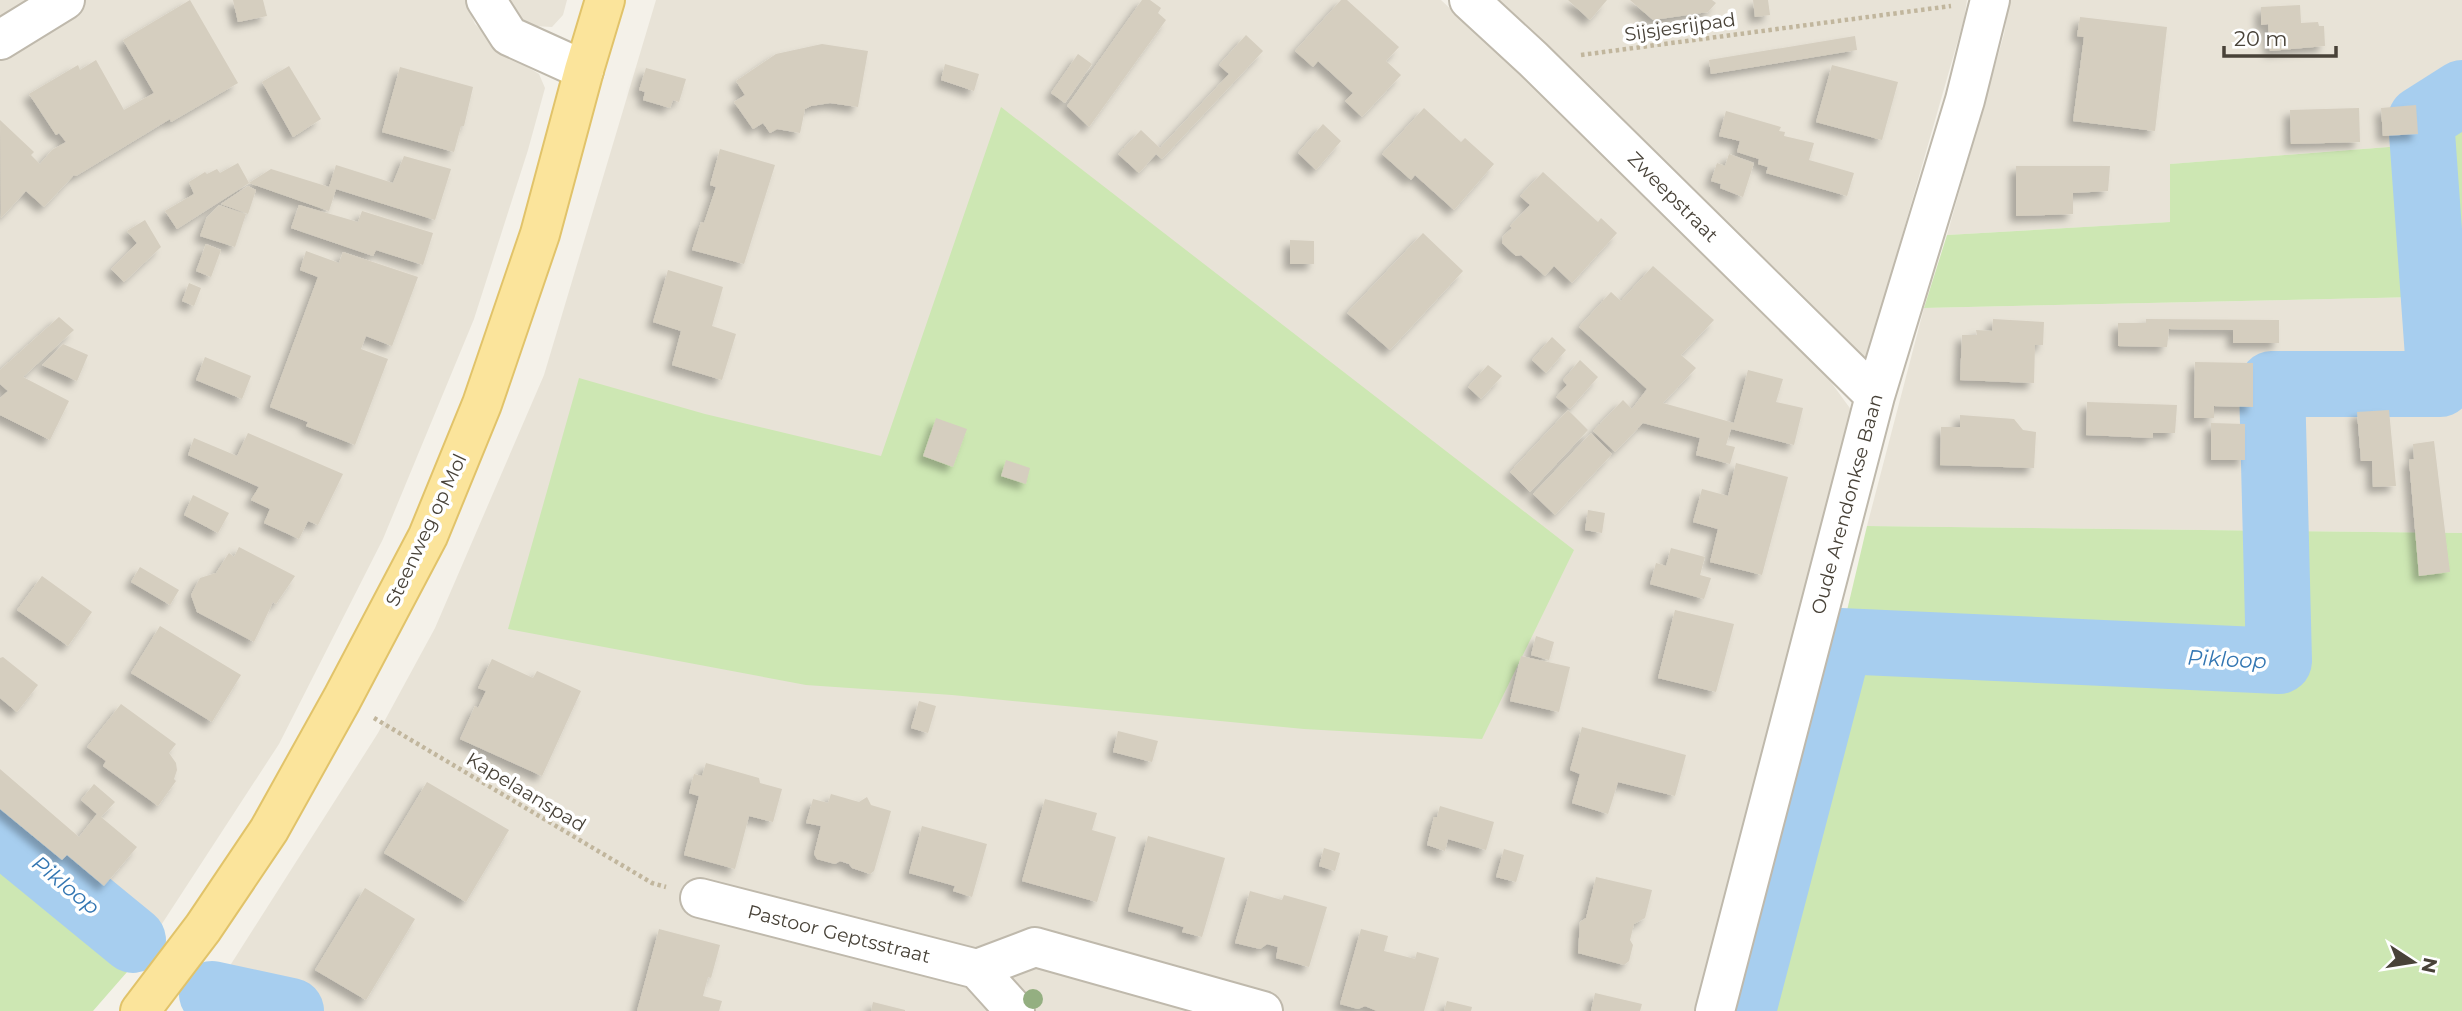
<svg xmlns="http://www.w3.org/2000/svg" width="2462" height="1011" font-family="Montserrat,sans-serif">
	<style>
		.residential { fill: #e8e3d7 }
		.green { fill: #cde7b3 }
		.lines { fill: none; stroke-linecap: round; stroke-linejoin: round }
		.river { stroke: #a7ceef; stroke-width: 66 }
		.building { fill: #d5cebf; filter: url(#shadow) }
		.minor-casing { stroke: #bfb9ac; stroke-width: 42 }
		.primary-casing { stroke: #e1c36a; stroke-width: 42 }
		.path { stroke: #c1b69d; stroke-width: 4.5; stroke-dasharray: 3.5 3.5; stroke-linecap: butt }
		.minor { stroke: #fff; stroke-width: 38 }
		.primary { stroke: #fbe49b; stroke-width: 38 }
		.tree { fill: #94af81 }
		.labels { text-anchor: middle; dominant-baseline: central; stroke-width: 7; stroke-linejoin: round; paint-order: stroke }
		.street-label { font-size: 19px; fill: #484238; stroke: #fff }
		.water-label { font-size: 21px; font-style: italic; fill: #3376b2; stroke: #fff }
	</style>
	<defs>
		<filter id="shadow"><feDropShadow dx="-6" dy="6" stdDeviation="3.5" flood-color="#0004"/></filter>
	</defs>
	<rect width="100%" height="100%" fill="#f4f1e9"/>
	<!-- residential -->
	<path class="residential" d="M0,0h465l10,24 31,30 33,20 6,14 -17,62 -54,169 -91,220 -104,205 -138,212 -141,-117z
		M500,0h67l-4,15 -11,12 -18,-1 -14,-7z
		M656,0h785l165,155 219,219 27,37 -155,600h-1406l-79,-17 166,-261 57,-105 109,-253z
		M1494,0h473l-3,19 -97,339 -17,-11z
		M2010,0h452v88l-26,17 4,38 -269,21v58l-224,13 57,-201z
		M2420,297l4,66 38,-1v171l-595,-7 57,-218z"/>
	<!-- green -->
	<path class="green" d="M1001,107l573,443 -92,189 -178,-10 -352,-34 -146,-10 -298,-56 71,-251 126,36 176,42z
		M2462,108v254l-38,1 -5,-66 -495,11 23,-73 223,-13v-58l270,-21 10,-34z
		M1867,526l595,7v478h-707l93,-341 -3,-51z
		M0,839l141,117 -48,55h-93z
		M212,994l79,17h-86z"/>
	<g class="lines">
		<!-- river -->
		<path class="river" d="M0,831l133,109
			M212,994l79,17
			M1743,1011l97,-370 439,20 -7,-277h168l-19,-265 41,-26"/>
	</g>
	<!-- building -->
	<path class="building" d="M190,0l48,83 -67,39 -1,-3 -94,57 -2,-1 -30,32 -18,-16 -25,27 -1,-98 34,32 -3,3 9,9 12,-14 14,-8 -7,-9 -3,2 -27,-41 49,-29 2,5 16,-10 28,50 30,-17 -31,-53z
		M233,0h30l4,16 -29,6z
		M1142,0h8l11,8 -3,5 8,7 -77,107 -22,-21z
		M1341,0h6l52,47 -13,14 15,14 -39,42 -17,-16 8,-8 -35,-32 -5,6 -18,-16z
		M1568,0h39l-17,20z
		M1630,0h82l4,3 -8,9 -55,8z
		M1753,0h15l2,15 -15,2z
		M2300,5l1,18 17,-1 1,4h5l1,20 -55,5 -2,-27 -7,1v-18z
		M2080,17l87,10 -12,104 -82,-10 11,-84 -7,-1z
		M1246,35l17,16 -101,108 -6,-5 -17,19 -21,-19 23,-24 19,18 69,-74 -10,-9z
		M1855,36l2,14 -146,24 -2,-14z
		M822,44l46,7 -10,56 -28,-4 -19,3 -6,3 -5,24 -23,-4 -7,4 -7,-10 -10,6 -19,-27 11,-7 -9,-14 40,-27z
		M1078,54l14,10 -27,39 -14,-10z
		M945,64l34,10 -5,17 -33,-11z
		M1832,65l66,17 -16,58 -66,-18z
		M289,66l32,53 -28,18 -31,-55z
		M400,67l73,20 -9,39h-3l-7,26 -72,-20z
		M646,68l40,11 -7,23 -6,-2 -3,8 -27,-8 2,-8 -6,-2z
		M2416,105l2,29 -35,2 -2,-28z
		M1424,108l37,34 4,-4 29,26 -40,46 -39,-35 -4,5 -29,-26z
		M2359,108l1,34 -69,2 -1,-34z
		M1726,111l55,16 -2,4 6,1 -1,4 30,7 -5,17 45,13 -7,23 -81,-23 2,-6 -10,-3 1,-5 -22,-7 3,-11 -21,-5z
		M1323,124l18,17 -25,29 -18,-17z
		M720,149l55,16 -31,99 -52,-14 9,-28 3,1 12,-36 -6,-2z
		M1729,154l25,9 -11,34 -23,-9 1,-4 -10,-3 6,-18 8,3z
		M404,156l47,13 -16,51 -99,-31 -7,22 -80,-28 -72,46 -12,-18 29,-17 -5,-12 16,-10 2,2 10,-5 3,4 18,-10 11,20 22,-14 58,18 7,-22 57,18z
		M2016,166h94l-2,25 -35,2v21l-57,2z
		M1543,172l55,50 3,-4 16,15 -45,50 -18,-17 -9,10 -24,-21 -5,1 -14,-13 1,-7 9,-8 -2,-2 20,-21 -10,-9z
		M248,186l8,4 -8,24 -27,-10z
		M219,205l27,9 -11,33 -35,-11 7,-19z
		M299,205l59,17 4,-11 71,22 -10,32 -47,-15 -3,6 -82,-28z
		M145,220l16,27 -37,35 -13,-13 26,-26 -10,-12z
		M1423,233l40,38 -73,79 -43,-37z
		M1290,240l24,1v23h-24z
		M206,244l15,6 -10,27 -15,-6z
		M306,251l33,12 4,-11 75,25 -26,69 -26,-10 -5,13 27,10 -33,86 -49,-19 2,-4 -38,-15 48,-130 -18,-7z
		M1653,266l61,54 -33,35 15,13 -33,35 71,20 14,-53 35,9 -7,23 27,6 -9,37 -63,-16 -5,16 9,2 -5,17 -34,-9 4,-17 -57,-15 -28,29 -22,-21 30,-31 9,9 15,-20 -68,-62 32,-35 10,9z
		M668,270l55,17 -11,39 24,8 -14,46 -50,-15 9,-34 -28,-9z
		M189,283l12,5 -7,18 -12,-5z
		M59,317l15,13 -51,47 46,24 -19,39 -50,-25v-17l8,-7 -8,-7v-14z
		M1993,319l51,3 -1,23h-8l-1,38 -74,-3 2,-45h15l-1,-5 16,1z
		M2146,319l133,1v23h-46v-13l-64,-1 -2,18 -49,-1v-23h28z
		M1552,337l14,13 -20,23 -14,-13z
		M63,344l25,11 -11,26 -35,-16z
		M205,357l46,19 -9,23 -46,-19z
		M1580,360l18,17 -28,32 -14,-12 11,-12 -4,-5z
		M2195,362l58,1v44l-39,-1v12h-20z
		M1488,365l14,11 -21,23 -13,-12z
		M2087,402l90,3 -2,28h-22v5l-67,-3z
		M1568,410l20,20 -58,62 -20,-20z
		M2389,410l7,76 -23,1 -1,-26h-11l-4,-49z
		M1960,415l54,4 9,11 13,2 -2,36 -94,-3 1,-38h19z
		M936,418l31,11 -14,38 -30,-11z
		M2211,423l34,1v36h-34z
		M248,433l95,41 -25,51 -10,-4 -9,18 -35,-16 6,-14 -19,-9 8,-13 -71,-32 6,-17 43,18z
		M1591,433l21,21 -57,61 -22,-21z
		M2434,441l16,131 -31,4 -10,-116 5,-1 -1,-15z
		M1006,460l24,8 -4,16 -25,-8z
		M1736,463l52,14 -26,98 -52,-13 8,-33 -25,-7 9,-33 26,7z
		M193,495l36,18 -11,20 -34,-18z
		M1588,510l17,3 -3,20 -17,-3z
		M239,547l56,29 -19,28 -3,-2 -19,40 -57,-30 -6,-17 9,-17 16,-5 13,-20 5,4z
		M1671,548l34,9 -5,18 11,3 -7,21 -54,-15 6,-21 10,3z
		M140,567l39,23 -9,15 -39,-23z
		M42,576l50,36 -24,34 -51,-36z
		M1675,610l59,14 -18,68 -58,-14z
		M160,626l81,49 -29,47 -81,-49z
		M1536,636l18,6 -5,18 -18,-5z
		M1521,656l49,11 -11,45 -49,-11z
		M3,657l35,28 -21,27 -17,-14v-40z
		M492,659l41,19 4,-7 44,20 -39,85 -82,-37 15,-33 3,2 8,-17 -8,-3z
		M919,701l17,5 -8,27 -17,-5z
		M121,704l55,40 -7,9 7,10 1,7 -3,9 2,2 -18,25 -55,-40 3,-5 -19,-14z
		M1582,727l104,28 -11,41 -57,-14 -10,32 -36,-11 8,-29 -10,-4z
		M1118,731l40,10 -6,21 -39,-10z
		M706,763l53,15 1,5 22,6 -9,33 -24,-6 -14,53 -51,-14 15,-59 -10,-3 5,-19 8,2z
		M0,769l79,68 18,-23 -16,-14 13,-16 21,18 -14,15 36,30 -33,39 -37,-31 -5,5 -62,-51z
		M427,782l82,48 -43,72 -82,-49z
		M831,794l28,8 8,-5 4,8 20,6 -17,60 -4,3 -18,-6 -3,-4 -9,-3 -5,3 -18,-5 -3,-5 7,-28 -15,-3 7,-24 15,4z
		M1045,799l52,14 -5,17 24,7 -19,65 -75,-21z
		M1440,806l54,16 -8,28 -38,-11 -3,12 -18,-6 7,-28h3z
		M922,826l65,18 -15,53 -19,-6 2,-5 -46,-13z
		M1148,836l77,22 -23,79 -20,-5 2,-5 -56,-16z
		M1324,848l16,5 -5,18 -16,-5z
		M1504,849l20,6 -8,27 -20,-5z
		M1596,877l56,13 -7,28 -11,6 -4,16 3,5 -4,16 -5,4 -46,-12 2,-31 6,-4z
		M365,888l50,31 -49,81 -51,-30z
		M1250,891l32,9 2,-5 43,12 -18,60 -33,-9 2,-11 -11,-3 -7,5 -25,-6z
		M659,929l61,16 -9,33 -3,-1 -5,19 19,5 -3,10h-82z
		M1361,929l27,7 -4,15 31,8 2,-7 22,6 -15,53h-47l-12,-5 -7,3 -18,-5z
		M1595,993l47,11 -2,7h-49z
		M1447,1001l25,6 -1,4h-27z
		M873,1002l32,8v1h-34z"/>
	<g class="lines">
		<!-- minor casing -->
		<g class="minor-casing">
			<path id="minor" d="M486,0l23,36 75,34
				M1469,0l64,59 342,337
				M0,40l65,-40
				M700,898l277,71 58,-22 228,64
				M977,969l38,42
				M1715,1011l160,-615 90,-296 25,-100"/>
		</g>
		<!-- primary casing -->
		<g class="primary-casing">
			<path id="primary" d="M140,1011l63,-83 66,-98 73,-131 86,-163 54,-132 58,-170 44,-164 21,-70"/>
		</g>
		<!-- path -->
		<path class="path" d="M1581,55l370,-49
			M374,718l278,165 14,4"/>
		<!-- minor -->
		<use href="#minor" class="minor"/>
		<!-- primary -->
		<use href="#primary" class="primary"/>
	</g>
	<!-- trees -->
	<circle class="tree" cx="1033" cy="999" r="10"/>
	<g class="labels">
		<!-- street labels -->
		<g class="street-label">
			<text transform="translate(1680 27) rotate(-8)">Sijsjesrijpad</text>
			<text transform="translate(1673 197) rotate(45)">Zweepstraat</text>
			<text transform="translate(1847 504) rotate(-75)">Oude Arendonkse Baan</text>
			<text transform="translate(426 530) rotate(-65)">Steenweg op Mol</text>
			<text transform="translate(526 792) rotate(31)">Kapelaanspad</text>
			<text transform="translate(839 934) rotate(14)">Pastoor Geptsstraat</text>
		</g>
		<!-- water labels -->
		<g class="water-label">
			<text transform="translate(2227 659) rotate(3)">Pikloop</text>
			<text transform="translate(66 885) rotate(39)">Pikloop</text>
		</g>
	</g>
	<!-- north arrow -->
	<g transform="translate(2413 962) rotate(102)" stroke="#ffffff" stroke-width="5" paint-order="stroke">
	<path d="M0-5L12 26L0 18L-12 26Z" fill="#484238"/>
	<text y="-10" font-size="19" font-weight="bold" text-anchor="middle" fill="#484238">N</text>
	</g>
	<!-- scale -->
	<path d="M2224 46v10h112v-10" fill="none" stroke="#484238" stroke-width="3.5"/>
	<text x="2234" y="46" font-size="21" fill="#484238" stroke="#ffffff" stroke-width="5" paint-order="stroke">20 m</text>
</svg>
